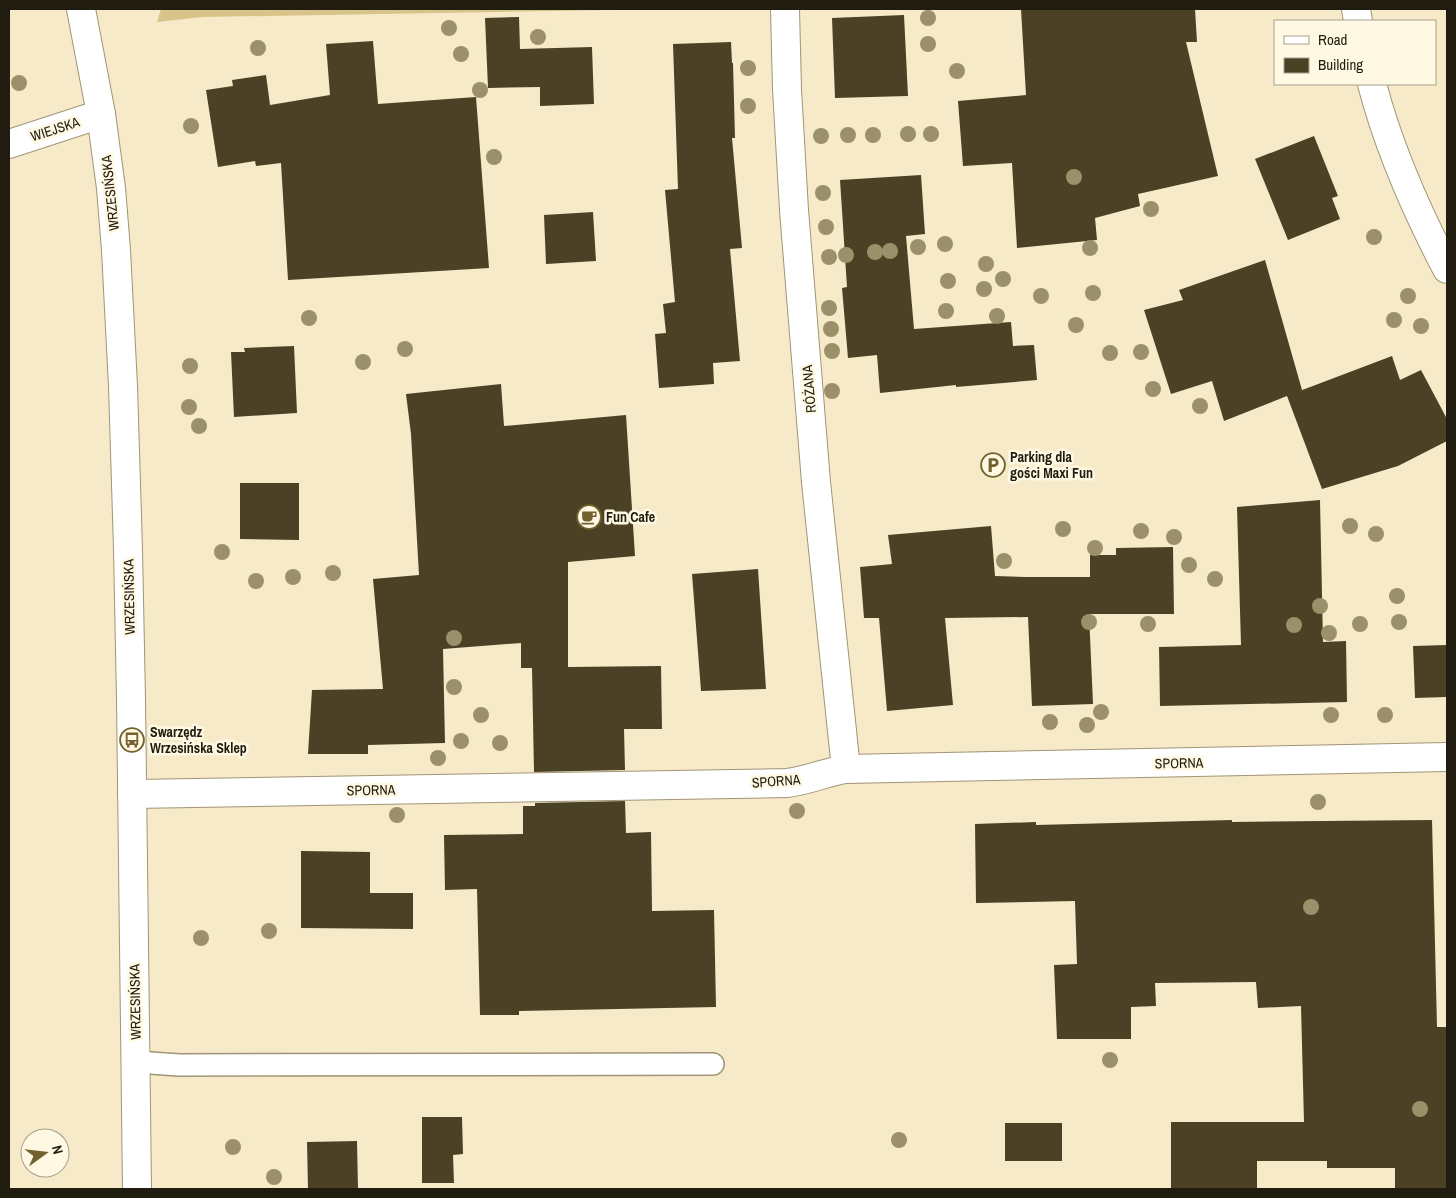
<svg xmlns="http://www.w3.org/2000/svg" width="1456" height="1198" font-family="'Archivo Narrow',sans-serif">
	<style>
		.green { fill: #d8c48b }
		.building { fill: #4b4124 }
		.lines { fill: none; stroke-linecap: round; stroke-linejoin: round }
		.lane-casing { stroke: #a09576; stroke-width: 24 }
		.street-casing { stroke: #a09576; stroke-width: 30 }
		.secondary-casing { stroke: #a09576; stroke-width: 30 }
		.lane { stroke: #fff; stroke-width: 21 }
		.street { stroke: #fff; stroke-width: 28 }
		.secondary { stroke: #fff; stroke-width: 28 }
		.tree { fill: #9c906a }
		.labels { text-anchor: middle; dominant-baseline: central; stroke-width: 5; stroke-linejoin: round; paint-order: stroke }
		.street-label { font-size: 14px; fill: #201c0f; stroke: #fff8e3 }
		.poi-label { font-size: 14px; font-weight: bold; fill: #201c0f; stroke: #fff8e3; text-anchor: start }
	</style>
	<rect width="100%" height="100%" fill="#f6eac8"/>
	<!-- green -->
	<path class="green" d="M161,9h509l-467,8 -46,5z"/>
	<!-- building -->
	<path class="building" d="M1021,9h174l2,33h-11l32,134 -80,18 2,12 -45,12 2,22 -80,8 -5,-85 -49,3 -5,-65 68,-6z
		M904,15l4,81 -73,2 -3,-80z
		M519,17l1,32 72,-2 2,57 -54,2v-19l-52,1 -3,-70z
		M373,41l5,63 98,-7 13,171 -201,12 -7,-117 -25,3 -1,-5 -37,6 -12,-77 27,-4 -1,-6 34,-5 4,30 60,-10 -4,-51z
		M731,42l1,21h1l2,75h-3l10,110 -12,1 10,112 -27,2 1,21 -55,4 -4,-54 11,-1 -3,-29 12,-2 -10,-112 13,-1 -5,-145z
		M1314,136l24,60 -6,2 8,21 -52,21 -33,-81z
		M921,175l4,59 -19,2 8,93 97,-7 2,24 21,-1 3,35 -81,7v-2l-76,8 -3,-38 -29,3 -6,-70 5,-1 -7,-107z
		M593,212l3,49 -50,3 -2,-49z
		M1265,260l37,130 -5,2 95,-36 8,24 21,-10 26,49v22l-49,25 -76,23 -35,-93 -63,25 -12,-40 -41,13 -27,-84 39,-10 -4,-10z
		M294,346l3,67 -63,4 -3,-65h14l-1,-4z
		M501,384l3,42 122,-11 9,141 -67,6v105l93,-1 1,63h-38l1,41 -91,2 -2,-104h-11v-25l-78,6 2,94 -77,2v9h-60l4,-64 71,-1 -10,-110 46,-4 -8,-141 -5,-40z
		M240,483h59v57l-59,-1z
		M1320,500l3,142 23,-1 1,61 -187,4 -1,-59 82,-2 -4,-138z
		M991,526l4,50 30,1h65v-22h26v-7l57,-1 1,67h-85l4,90 -61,2 -4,-89 -83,1 8,87 -66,6 -8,-93h-15l-4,-51 32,-3 -4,-29z
		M758,569l8,120 -65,2 -9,-117z
		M1447,645v52l-32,1 -2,-52z
		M625,801l1,32 25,-1 1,79 62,-1 2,97 -197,4v4h-39l-3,-126 -32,1 -1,-55 79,-1v-28h12v-3z
		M1232,820v2l200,-2 5,207h10v162h-52v-21h-68v-7h-70v28h-86v-67h133l-3,-116 -43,2 -2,-26 -101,1 1,23 -25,1v32h-74l-3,-74 23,-1 -2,-63 -99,2 -1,-79 61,-2v3z
		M301,851l69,1v41h43v36l-112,-1z
		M422,1117h40l1,37 -10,1 1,28h-32z
		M1005,1123h57v38h-57z
		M357,1141l1,48h-50l-1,-47z"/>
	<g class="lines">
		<!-- lane casing -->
		<g class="lane-casing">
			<path id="lane" d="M136,1062l43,3 534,-1"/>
		</g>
		<!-- street casing -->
		<g class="street-casing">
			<path id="street" d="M785,9l2,80 7,121 22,272 30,287
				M1356,9l2,12
				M1372,84c17,65 44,126 75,185
				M9,144l92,-30
				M132,794l655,-11c20,-2 39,-11 59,-14l601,-12"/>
		</g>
		<!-- secondary casing -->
		<g class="secondary-casing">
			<path id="secondary" d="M81,9l20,105 10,74 5,62 7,136 5,163 3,150 6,490"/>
		</g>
		<!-- lane -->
		<use href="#lane" class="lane"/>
		<!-- street -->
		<use href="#street" class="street"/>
		<!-- secondary -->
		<use href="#secondary" class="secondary"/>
	</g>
	<!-- trees -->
	<g class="tree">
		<circle cx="928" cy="18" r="8"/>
		<circle cx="449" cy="28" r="8"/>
		<circle cx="538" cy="37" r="8"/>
		<circle cx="928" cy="44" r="8"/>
		<circle cx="258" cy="48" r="8"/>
		<circle cx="461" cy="54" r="8"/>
		<circle cx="748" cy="68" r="8"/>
		<circle cx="957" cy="71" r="8"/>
		<circle cx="19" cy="83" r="8"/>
		<circle cx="480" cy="90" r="8"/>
		<circle cx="748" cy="106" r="8"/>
		<circle cx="191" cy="126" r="8"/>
		<circle cx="908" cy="134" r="8"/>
		<circle cx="931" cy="134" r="8"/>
		<circle cx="848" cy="135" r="8"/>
		<circle cx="873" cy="135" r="8"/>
		<circle cx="821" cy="136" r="8"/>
		<circle cx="494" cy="157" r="8"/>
		<circle cx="1074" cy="177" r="8"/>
		<circle cx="823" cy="193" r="8"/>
		<circle cx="1151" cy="209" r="8"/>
		<circle cx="826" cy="227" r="8"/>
		<circle cx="1374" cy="237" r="8"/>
		<circle cx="945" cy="244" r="8"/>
		<circle cx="918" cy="247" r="8"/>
		<circle cx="1090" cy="248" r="8"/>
		<circle cx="890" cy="251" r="8"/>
		<circle cx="875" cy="252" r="8"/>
		<circle cx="846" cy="255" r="8"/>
		<circle cx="829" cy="257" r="8"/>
		<circle cx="986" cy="264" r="8"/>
		<circle cx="1003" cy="279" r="8"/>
		<circle cx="948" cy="281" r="8"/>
		<circle cx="984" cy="289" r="8"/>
		<circle cx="1093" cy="293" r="8"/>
		<circle cx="1041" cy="296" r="8"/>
		<circle cx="1408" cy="296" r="8"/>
		<circle cx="829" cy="308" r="8"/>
		<circle cx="946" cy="311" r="8"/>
		<circle cx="997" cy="316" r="8"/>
		<circle cx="309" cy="318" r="8"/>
		<circle cx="1394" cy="320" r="8"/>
		<circle cx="1076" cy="325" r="8"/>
		<circle cx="1421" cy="326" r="8"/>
		<circle cx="831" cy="329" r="8"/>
		<circle cx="405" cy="349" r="8"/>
		<circle cx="832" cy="351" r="8"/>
		<circle cx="1141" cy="352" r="8"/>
		<circle cx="1110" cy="353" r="8"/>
		<circle cx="363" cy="362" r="8"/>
		<circle cx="190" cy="366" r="8"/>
		<circle cx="1153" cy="389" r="8"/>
		<circle cx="832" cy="391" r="8"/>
		<circle cx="1200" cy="406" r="8"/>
		<circle cx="189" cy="407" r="8"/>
		<circle cx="199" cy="426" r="8"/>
		<circle cx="1350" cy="526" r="8"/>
		<circle cx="1063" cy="529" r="8"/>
		<circle cx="1141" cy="531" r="8"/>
		<circle cx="1376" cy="534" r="8"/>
		<circle cx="1174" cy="537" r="8"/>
		<circle cx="1095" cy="548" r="8"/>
		<circle cx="222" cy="552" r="8"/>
		<circle cx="1004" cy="561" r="8"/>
		<circle cx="1189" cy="565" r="8"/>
		<circle cx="333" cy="573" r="8"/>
		<circle cx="293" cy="577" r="8"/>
		<circle cx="1215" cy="579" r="8"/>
		<circle cx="256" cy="581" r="8"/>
		<circle cx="1397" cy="596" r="8"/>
		<circle cx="1320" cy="606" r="8"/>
		<circle cx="1089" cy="622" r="8"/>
		<circle cx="1399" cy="622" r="8"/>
		<circle cx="1148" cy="624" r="8"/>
		<circle cx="1360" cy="624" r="8"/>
		<circle cx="1294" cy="625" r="8"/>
		<circle cx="1329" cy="633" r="8"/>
		<circle cx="454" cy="638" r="8"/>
		<circle cx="454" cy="687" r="8"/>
		<circle cx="1101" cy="712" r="8"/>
		<circle cx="481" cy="715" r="8"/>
		<circle cx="1331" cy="715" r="8"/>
		<circle cx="1385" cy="715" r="8"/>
		<circle cx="1050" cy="722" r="8"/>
		<circle cx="1087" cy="725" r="8"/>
		<circle cx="461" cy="741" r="8"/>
		<circle cx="500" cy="743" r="8"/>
		<circle cx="438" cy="758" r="8"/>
		<circle cx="1318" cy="802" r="8"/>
		<circle cx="797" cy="811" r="8"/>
		<circle cx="397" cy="815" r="8"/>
		<circle cx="1311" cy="907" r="8"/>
		<circle cx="269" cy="931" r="8"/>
		<circle cx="201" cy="938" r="8"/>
		<circle cx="1110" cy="1060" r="8"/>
		<circle cx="1420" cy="1109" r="8"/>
		<circle cx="899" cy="1140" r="8"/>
		<circle cx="233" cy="1147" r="8"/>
		<circle cx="274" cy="1177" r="8"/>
	</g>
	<!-- icons -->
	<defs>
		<g id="parking-ring" transform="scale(1.25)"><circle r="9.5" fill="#fff8e3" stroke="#736230" stroke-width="1.5"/><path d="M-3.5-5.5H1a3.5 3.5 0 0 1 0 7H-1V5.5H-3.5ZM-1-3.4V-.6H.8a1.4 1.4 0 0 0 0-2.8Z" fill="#736230"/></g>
		<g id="cafe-ring" transform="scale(1.25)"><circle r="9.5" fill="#fff8e3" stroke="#736230" stroke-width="1.5"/><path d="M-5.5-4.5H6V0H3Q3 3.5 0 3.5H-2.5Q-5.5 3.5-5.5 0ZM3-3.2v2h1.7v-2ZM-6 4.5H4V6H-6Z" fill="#736230"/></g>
		<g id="bus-ring" transform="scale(1.25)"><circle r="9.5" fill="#fff8e3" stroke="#736230" stroke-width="1.5"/><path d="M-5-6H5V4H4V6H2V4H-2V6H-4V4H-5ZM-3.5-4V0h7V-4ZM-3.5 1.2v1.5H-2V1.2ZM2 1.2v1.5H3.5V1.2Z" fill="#736230"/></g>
	</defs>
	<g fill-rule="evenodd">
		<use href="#parking-ring" x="993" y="465"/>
		<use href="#cafe-ring" x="589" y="517"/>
		<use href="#bus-ring" x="132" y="740"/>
	</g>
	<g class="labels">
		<!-- street labels -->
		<g class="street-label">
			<text transform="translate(55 129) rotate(-18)">WIEJSKA</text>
			<text transform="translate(110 193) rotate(-96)">WRZESIŃSKA</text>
			<text transform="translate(809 389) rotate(-95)">RÓŻANA</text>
			<text transform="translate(129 597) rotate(-91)">WRZESIŃSKA</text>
			<text transform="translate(1179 763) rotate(-1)">SPORNA</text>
			<text transform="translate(776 781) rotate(-4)">SPORNA</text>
			<text transform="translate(371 790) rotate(-1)">SPORNA</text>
			<text transform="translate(135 1002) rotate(-91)">WRZESIŃSKA</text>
		</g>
		<!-- poi labels -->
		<g class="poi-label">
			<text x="1010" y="457">Parking dla<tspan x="1010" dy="16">gości Maxi Fun</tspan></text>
			<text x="606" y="517">Fun Cafe</text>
			<text x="150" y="732">Swarzędz<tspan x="150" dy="16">Wrzesińska Sklep</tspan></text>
		</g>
	</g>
	<!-- border -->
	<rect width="1456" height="1198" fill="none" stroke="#201c0f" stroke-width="20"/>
	<!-- legend -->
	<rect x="1274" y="20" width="162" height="65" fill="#fff8e3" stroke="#a6a08e"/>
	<rect x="1284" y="36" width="25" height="8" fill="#ffffff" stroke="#a6a08e"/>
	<text x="1318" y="45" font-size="15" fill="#201c0f">Road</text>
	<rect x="1284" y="58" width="25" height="15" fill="#4b4124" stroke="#a6a08e"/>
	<text x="1318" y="70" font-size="15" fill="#201c0f">Building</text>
	<!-- north arrow -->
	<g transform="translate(45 1153) rotate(75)"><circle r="24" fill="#fff8e3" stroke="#a6a08e"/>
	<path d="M0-4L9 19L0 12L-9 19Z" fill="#736230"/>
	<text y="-8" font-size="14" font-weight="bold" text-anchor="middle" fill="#201c0f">N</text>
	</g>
</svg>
